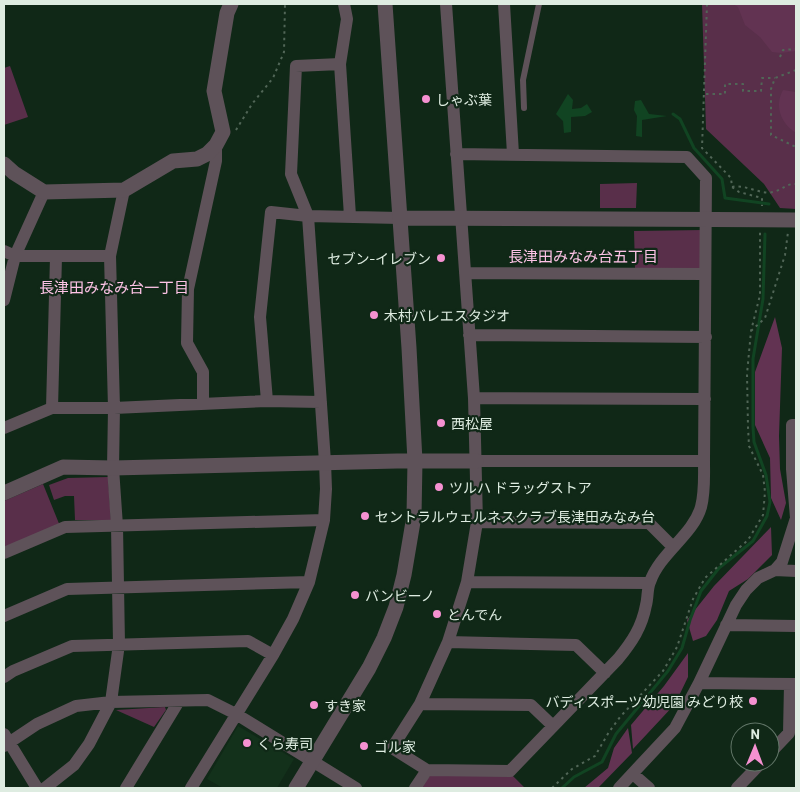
<svg xmlns="http://www.w3.org/2000/svg" width="800" height="792" font-family="Barlow,'Noto Sans JP',sans-serif">
	<style>
		.built { fill: #13311b }
		.green { fill: #592f4a }
		.forest { fill: #623352 }
		.water { fill: #142 }
		.lines { fill: none; stroke-linecap: round; stroke-linejoin: round }
		.stream { stroke: #142; stroke-width: 3 }
		.path { stroke: #516657; stroke-width: 2; stroke-dasharray: 2.5 4; stroke-linecap: butt }
		.service { stroke: #5e5259; stroke-width: 6 }
		.minor { stroke: #5e5259; stroke-width: 12 }
		.tertiary { stroke: #5e5259; stroke-width: 15 }
		.poi-dot { fill: #f591d1; stroke: #102817; stroke-width: 2 }
		.labels { text-anchor: middle; dominant-baseline: central; stroke-width: 4.5; stroke-linejoin: round; paint-order: stroke }
		.poi-label { font-size: 14px; fill: #deece1; stroke: #102817; text-anchor: start }
		.neighbourhood-label { font-size: 15px; fill: #fdc3e6; stroke: #102817 }
	</style>
	<rect width="100%" height="100%" fill="#102817"/>
	<!-- built -->
	<path class="built" d="M238,726l56,33 -17,29h-54l-16,-9z"/>
	<!-- green -->
	<path class="green" d="M702,4h94v205l-16,-1 -16,-24 -58,-55z
		M10,66l18,51 -24,8v-57z
		M637,183l-1,25h-36v-24z
		M703,230v39l-68,-1 -1,-37z
		M108,477l3,43h-36l-1,-24h-9l-11,4 -5,-15 19,-7z
		M43,484l17,42 -56,21v-46z
		M165,707l1,3 -12,17 -38,-17z
		M432,774l80,1 13,13h-106z"/>
	<!-- forest -->
	<path class="forest" d="M733,4h63v47l-15,2 -9,-1 -12,-15 -15,-12 -7,-18z
		M783,90l13,2v41c-15,-9 -22,-27 -13,-43z
		M775,317l7,31 -3,88 1,33 6,34 -5,17 -10,-22 -1,-40 -15,-33v-53z
		M771,527l1,28 -24,24 -19,12 -12,29 -11,16 -13,5 -6,-21 27,-34z
		M688,653v24l-13,27 -42,45 -2,-24 33,-39z
		M628,728l4,25 -34,35h-14l24,-20 6,-20z"/>
	<!-- water -->
	<path class="water" d="M568,94l5,6 -1,9 9,-1 6,-4 5,8 -7,4 -14,1v15l-7,1 -1,-12 -7,-7z
		M641,100l8,14 18,2 -25,4v17l-6,-1 1,-20 -3,-6 1,-9z"/>
	<g class="lines">
		<!-- stream -->
		<path class="stream" d="M673,114l7,5 14,29 28,31 3,19 44,6
			M562,788l12,-11 28,-15 14,-28 52,-63 14,-23 8,-28 11,-29 18,-23 34,-27 14,-25 3,-14 -4,-27 -12,-33 -1,-15v-68l10,-60 2,-65"/>
		<!-- path -->
		<path class="path" d="M707,4l-5,144 29,30 1,9 7,5 23,6v8
			M780,57l3,-7 13,-1
			M796,70l-21,8 -4,11v46l25,12
			M706,94h19v-10h18v7h18l1,-13h13
			M236,130l16,-26 21,-26 11,-26 1,-48
			M732,187c14,-3 28,8 41,5 9,-2 14,-9 23,-8
			M751,331l14,-13 20,-63 3,-23
			M552,788l20,-19 23,-13 14,-24 11,-15 43,-46 14,-24 16,-48 12,-21 43,-38 15,-25 2,-23 -2,-17 -14,-29 -1,-19 -1,-53 4,-43 9,-36v-63"/>
		<!-- service -->
		<path class="service" d="M524,108l-1,-28 16,-76"/>
		<!-- minor -->
		<path class="minor" d="M344,4l3,15 -7,45 10,152
			M446,4l28,394 3,124 -10,60 -19,60 -28,62 -28,44 35,22 83,1 108,-112c14,-17 24,-32 28,-54 2,-7 1,-16 4,-23 10,-29 43,-47 51,-75 4,-15 3,-31 3,-46l2,-283 -19,-21 -231,-3
			M504,4l9,150
			M4,251l11,5h95
			M465,273l240,1
			M4,300l11,-44 29,-64
			M469,335l237,2
			M474,398l231,1
			M267,401l-7,-84 11,-105 37,4 92,2
			M203,404v-32l-16,-29 1,-54 28,-128v-16
			M52,408l4,-151
			M4,428l48,-20h62l153,-7 54,1
			M476,461h228
			M792,469v-44h4
			M477,522l172,1 24,24
			M4,553l61,-26 259,-7
			M775,570l21,1
			M467,582l182,1
			M4,616l63,-27 242,-7
			M726,625l70,1
			M448,642l128,3 29,28
			M4,677l9,-6 59,-25 176,-5 25,14
			M699,683l37,-78 10,-15 12,-12 17,-8 7,-8 14,-44 -4,-49 4,-4
			M420,704l111,1 22,21
			M4,734l33,54
			M4,746l33,-22 39,-18 35,-4 8,-58 -2,-118 -4,-58 1,-60 -4,-152 14,-66
			M770,753l19,-20 1,-49
			M633,774l16,14
			M45,788l29,-23 15,-21 22,-42 97,-2 28,14 120,74
			M126,788l53,-87
			M191,788l82,-133 20,-36 16,-37 15,-62 2,-31 -1,-27 -17,-246 -17,-42 5,-108 44,-2
			M415,788l12,-18
			M619,788l56,-60 24,-45 97,1
			M737,788l25,-26"/>
		<!-- tertiary -->
		<path class="tertiary" d="M4,164l10,9 30,19 80,-2 49,-29 24,-2 10,-5 9,-9 7,-13 -9,-41 13,-78 4,-9
			M400,218l396,2
			M4,493l59,-26 50,1 284,-7h79
			M296,788l73,-120 15,-30 12,-31 8,-32 10,-59 1,-55 -6,-113 -24,-344"/>
	</g>
	<!-- markers -->
	<g class="poi-dot">
		<circle cx="426" cy="99" r="5"/>
		<circle cx="441" cy="258" r="5"/>
		<circle cx="374" cy="315" r="5"/>
		<circle cx="441" cy="423" r="5"/>
		<circle cx="439" cy="487" r="5"/>
		<circle cx="365" cy="516" r="5"/>
		<circle cx="355" cy="595" r="5"/>
		<circle cx="437" cy="614" r="5"/>
		<circle cx="753" cy="701" r="5"/>
		<circle cx="314" cy="705" r="5"/>
		<circle cx="247" cy="743" r="5"/>
		<circle cx="364" cy="746" r="5"/>
	</g>
	<g class="labels">
		<!-- poi labels -->
		<g class="poi-label">
			<text x="436" y="99">しゃぶ葉</text>
			<text x="431" y="258" text-anchor="end">セブン-イレブン</text>
			<text x="384" y="315">木村バレエスタジオ</text>
			<text x="451" y="423">西松屋</text>
			<text x="449" y="487">ツルハ ドラッグストア</text>
			<text x="375" y="516">セントラルウェルネスクラブ長津田みなみ台</text>
			<text x="365" y="595">バンビーノ</text>
			<text x="447" y="614">とんでん</text>
			<text x="743" y="701" text-anchor="end">バディスポーツ幼児園 みどり校</text>
			<text x="324" y="705">すき家</text>
			<text x="257" y="743">くら寿司</text>
			<text x="374" y="746">ゴル家</text>
		</g>
		<!-- neighbourhood labels -->
		<g class="neighbourhood-label">
			<text x="583" y="256">長津田みなみ台五丁目</text>
			<text x="114" y="287">長津田みなみ台一丁目</text>
		</g>
	</g>
	<!-- border -->
	<rect width="800" height="792" fill="none" stroke="#deece1" stroke-width="10"/>
	<!-- north arrow -->
	<g transform="translate(755 747) rotate(1)"><circle r="24" fill="#102817" stroke="#627668"/>
	<path d="M0-4L9 19L0 12L-9 19Z" fill="#f591d1"/>
	<text y="-8" font-size="14" font-weight="bold" text-anchor="middle" fill="#deece1">N</text>
	</g>
</svg>
